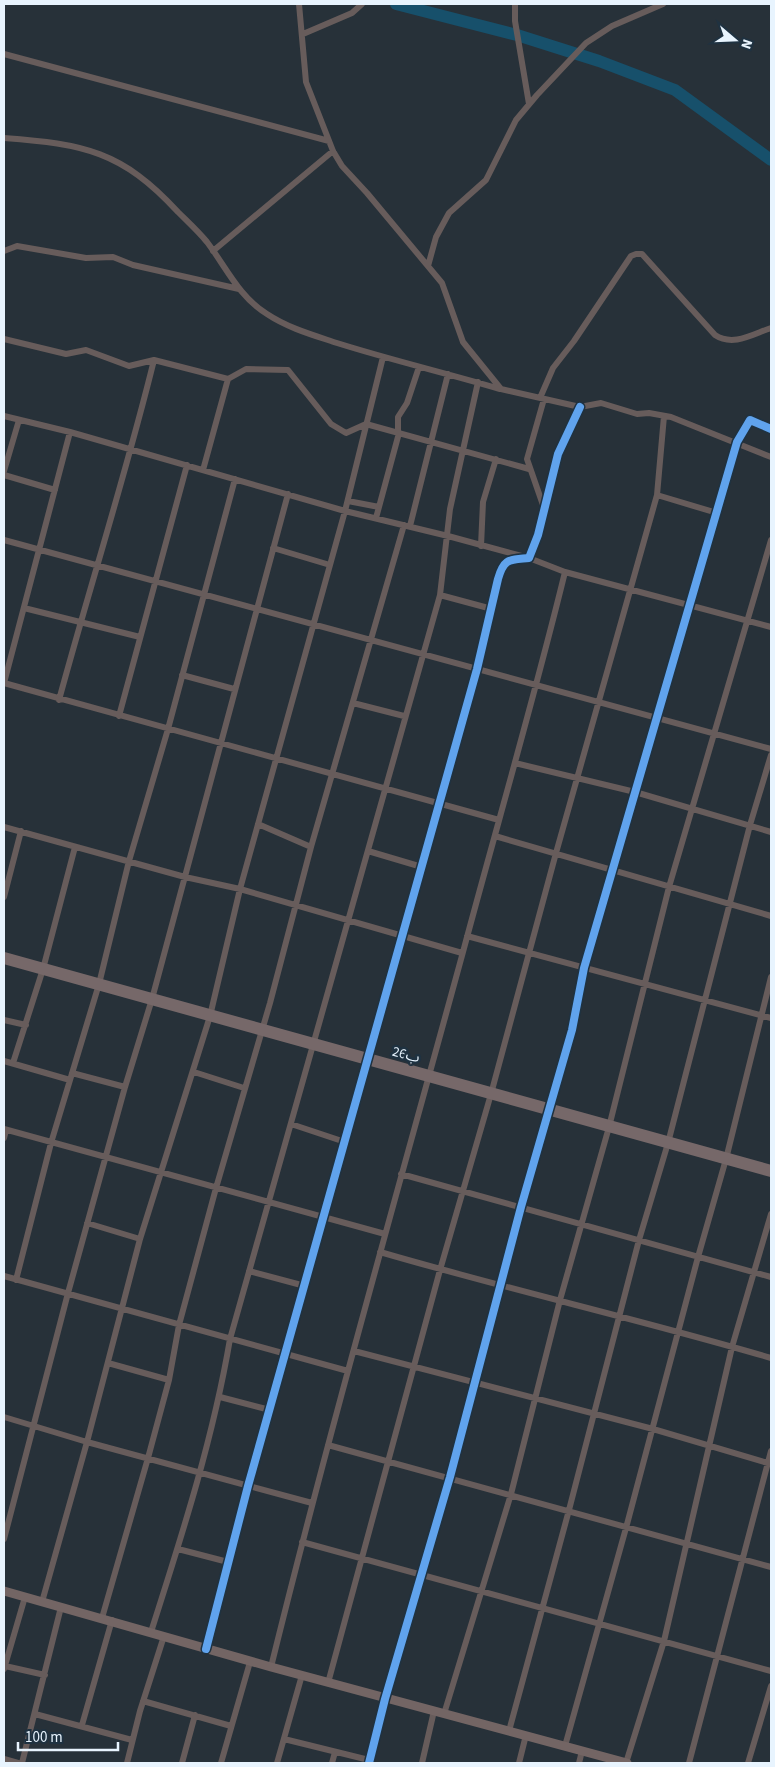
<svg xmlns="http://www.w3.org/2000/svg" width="775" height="1767" font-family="'Source Sans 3','Noto Sans Arabic',sans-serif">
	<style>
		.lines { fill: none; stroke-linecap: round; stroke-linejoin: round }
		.river { stroke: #17506b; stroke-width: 12 }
		.street { stroke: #675c5b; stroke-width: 6 }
		.secondary { stroke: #736564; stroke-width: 9 }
		.highway { stroke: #766869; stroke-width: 12 }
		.cycleway-casing { stroke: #1f3241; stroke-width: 11 }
		.cycleway { stroke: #60a3ed; stroke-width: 8 }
		.labels { text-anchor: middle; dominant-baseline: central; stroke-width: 5; stroke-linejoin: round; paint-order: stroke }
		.street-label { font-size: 14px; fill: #e8f4fe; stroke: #1f3241 }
	</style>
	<rect width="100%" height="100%" fill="#273139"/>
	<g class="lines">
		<!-- river -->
		<path class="river" d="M396,4l121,31 82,26 76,29 96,70"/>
		<!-- street -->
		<path class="street" d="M299,4l7,78 27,69 9,15 25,27 75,90 21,59 38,47 79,18 21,-4 36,11 12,-1 22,4 100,40
			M515,4v17l14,83
			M303,34l49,-21 10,-9
			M4,54l325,87
			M4,138c80,6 118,13 174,74 10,10 20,19 29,30 19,25 32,55 60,72 21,14 46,21 70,29 54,17 109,30 163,46
			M4,251l13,-5 69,12 27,-1 20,8 106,24
			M213,251l120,-100
			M428,266l8,-29 13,-24 37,-33 30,-60 21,-25 49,-52 26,-17 51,-22
			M4,339l62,15 20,-4 43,16 25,-6 74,19 18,-10 42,1 43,54 15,9 20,-9 163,45
			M540,398l13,-30 21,-27 57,-85 5,-2h6l73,81c18,12 38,-1 56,-7
			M4,416l66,16 275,79 103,25 81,22 36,14 206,55
			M398,433v-16l9,-14 12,-36
			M203,470l25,-91
			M4,471l15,-51
			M4,475l51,15
			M657,495l60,18
			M348,501l31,6
			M544,508l-17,-49 17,-60
			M376,518l23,-85
			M410,526l38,-152
			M4,540l767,209
			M481,546l2,-44 13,-43
			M273,548l57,17
			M440,595l52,14
			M24,608l116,29
			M182,675l52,14
			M4,683l495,137
			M4,683l66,-251
			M59,700c31,-114 67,-226 95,-340
			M353,703l51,13
			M119,716l68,-251
			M515,763l120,29 136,40
			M258,824l53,23
			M4,827l181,50 55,12 222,64
			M495,836l276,80
			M368,851l54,16
			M4,897l17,-66
			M467,936l304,82
			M4,1020l22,5
			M4,1061l66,19
			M13,1063l30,-94 32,-122
			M194,1072l50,16
			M72,1073l53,14
			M291,1124l54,18
			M4,1129l381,105
			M4,1138l2,-8
			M401,1174l370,103
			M87,1223l53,16
			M380,1252c130,38 262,68 391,106
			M249,1271l56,15
			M4,1276l344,95
			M16,1280l35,-137 48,-159 30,-123 39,-132 67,-250
			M354,1351l299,78 118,35
			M108,1363l61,17
			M220,1397l50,13
			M4,1417l83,25 225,61
			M328,1445l443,122
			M4,1539l64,-246 57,-206 27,-88 136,-505
			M302,1542l469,129
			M178,1549l50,13
			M42,1602l45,-160 53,-203 70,-223 30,-127 105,-378 38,-154
			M102,1618l46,-160 21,-78 10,-55 37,-137 54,-185 41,-156 93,-322
			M151,1632c31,-97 62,-193 79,-293l210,-744 10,-86 28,-127
			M206,1649l42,-163 229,-817 21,-90c6,-21 11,-19 31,-21l9,-23 20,-81 22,-47
			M5,1666l40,9
			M271,1667c59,-239 127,-477 192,-715 34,-127 71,-253 102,-380
			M4,1669l21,-72
			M328,1683l112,-413 51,-176 65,-241 101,-358 7,-79
			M143,1701l88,25
			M35,1714l97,26
			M444,1714l67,-220 49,-194 49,-173 60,-240 102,-347
			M82,1725l30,-105
			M509,1731l60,-221 70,-270 29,-97 82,-318 21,-70
			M284,1739l85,21
			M565,1746l61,-218 72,-271 28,-98 45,-182
			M4,1759l14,4
			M22,1763l39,-156
			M127,1763l13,-52 24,-75
			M182,1763l13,-48
			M221,1763l29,-101
			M277,1763l25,-88
			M332,1763l3,-11
			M369,1763l16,-64 65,-222 71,-270 51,-177 12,-62 153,-526 13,-22 21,9
			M422,1763l12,-52
			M519,1763l7,-28
			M579,1763l3,-12
			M626,1763l38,-122 68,-294 39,-133
			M689,1763l82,-312
			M748,1763l23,-77"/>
		<!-- secondary -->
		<path class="secondary" d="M4,1591l267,76 356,96"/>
		<!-- highway -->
		<path class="highway" d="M4,958l767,213"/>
		<!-- cycleway casing -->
		<g class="cycleway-casing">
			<path id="cycleway" d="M206,1649l42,-163 229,-817 21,-90c6,-21 11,-19 31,-21l9,-23 20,-81 22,-47
				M369,1763l16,-64 65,-222 71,-270 51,-177 12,-62 153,-526 13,-22 21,9"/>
		</g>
		<!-- cycleway -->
		<use href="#cycleway" class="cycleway"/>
	</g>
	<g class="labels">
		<!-- street labels -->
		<g class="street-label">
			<text transform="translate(406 1055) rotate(15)">26ب</text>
		</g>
	</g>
	<!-- border -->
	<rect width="775" height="1767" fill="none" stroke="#e8f4fe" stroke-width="10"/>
	<!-- north arrow -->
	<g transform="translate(735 40) rotate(109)" stroke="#1f3241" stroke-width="4" paint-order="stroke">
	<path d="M0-4L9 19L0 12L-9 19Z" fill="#e8f4fe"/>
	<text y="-8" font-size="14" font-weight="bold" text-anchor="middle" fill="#e8f4fe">N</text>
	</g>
	<!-- scale -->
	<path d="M18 1742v8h100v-8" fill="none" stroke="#e8f4fe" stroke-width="2.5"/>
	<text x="25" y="1742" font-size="15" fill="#e8f4fe" stroke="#1f3241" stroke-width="4" paint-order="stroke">100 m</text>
</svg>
